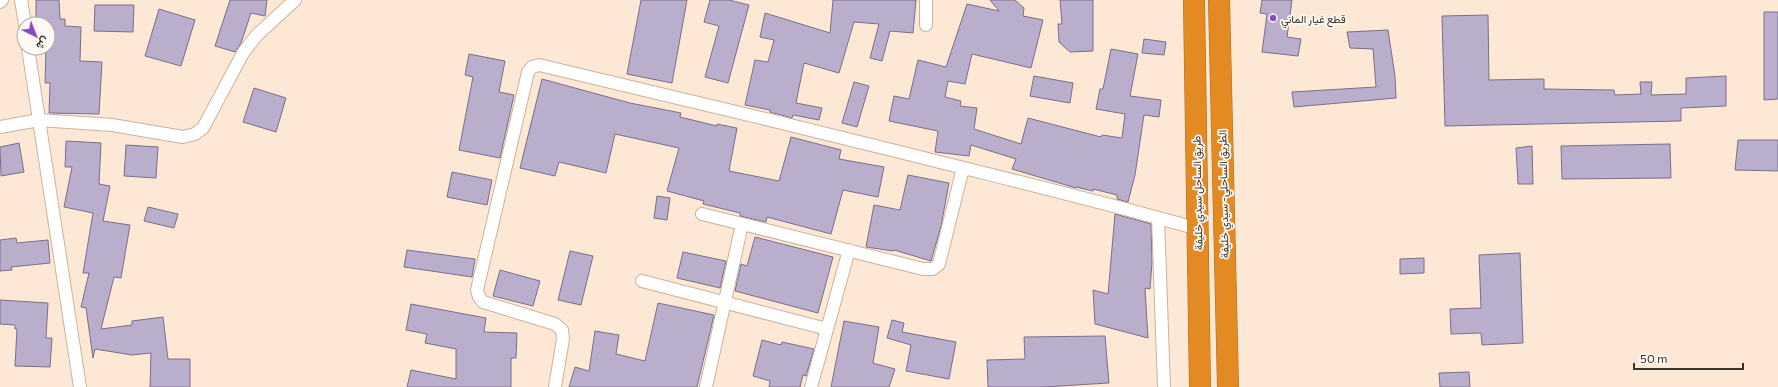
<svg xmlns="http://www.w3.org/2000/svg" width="1778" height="387" font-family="Commissioner,Vazirmatn,sans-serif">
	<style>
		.building { fill: #b9aecb; stroke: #7a6f8a }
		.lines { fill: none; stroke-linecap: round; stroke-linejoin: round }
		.street-casing { stroke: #cbb29c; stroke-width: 14 }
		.highway-casing { stroke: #a86b24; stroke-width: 22 }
		.street { stroke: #fff; stroke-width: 12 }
		.highway { stroke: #e38a22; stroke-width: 21 }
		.poi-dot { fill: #854bc2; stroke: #fef9f4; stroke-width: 1.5 }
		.labels { text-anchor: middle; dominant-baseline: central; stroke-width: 3.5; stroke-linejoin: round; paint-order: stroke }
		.poi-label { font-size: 11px; fill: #3b3128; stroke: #fef9f4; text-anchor: start }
		.street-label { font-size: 11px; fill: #3b3128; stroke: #fef9f4 }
	</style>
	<rect width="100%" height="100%" fill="#fde8d6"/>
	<!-- building -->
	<path class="building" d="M36,0h23l1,19h5v7l16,1 -1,34 22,1 -3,52 -50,-1 1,-30h-5l1,-35h2v-24h-12z
		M230,0h37l-2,16 -14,-3 -10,30 -6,9 -20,-6z
		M641,0h46l-15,83 -45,-9z
		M710,0h19l20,5 -21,78 -23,-6 14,-51 -15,-4z
		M833,0h83l-3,33 -23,-2 -8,30 -12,-3 9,-34 -25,-2 -15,51 -35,-10 -8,40 26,5 -3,12 -26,-5 -1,3 -22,-6v-2l-25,-5 10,-45 13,2 6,-22 -14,-3 5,-24 65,20z
		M990,0h25l9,8 -1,8 20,4 -12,48 -59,-14 -7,30 -17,-3 -3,16 16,4 -1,5 17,2 -3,21 47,15 7,-26 73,19 1,-2 20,3 3,-24 -29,-5 4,-20h3l8,-40 27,5 -8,42 31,4 -2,17 -15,-2 -9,60 -7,27 -11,-3v-4l-24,-6v2l-17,-4v1l-64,-19 4,-10 -45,-14 -2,11 -34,-4 3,-21 -49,-10 5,-25 15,3 9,-39 28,7 21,-63 32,7z
		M1060,0h33v51l-23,1 -11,-10 -1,-18h4z
		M1262,0h30l-5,37 14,2 -3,17 -36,-4 5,-38 -7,-1z
		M95,5h39l-1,27 -39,-1z
		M159,9l36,11 -14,46 -36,-10z
		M1764,12h14v87l-14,1z
		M1488,15l1,65 55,-1v10l70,1 1,5 26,-1 -1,-12h12l-1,13 35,-1v-16l40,-2v30l-45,2v13l-236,5 -3,-110z
		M1388,30l7,46 1,22 -102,9 -2,-15 84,-5 -3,-38 -23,-1 -3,-16z
		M1144,39l22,3 -2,13 -22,-2z
		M469,54l36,7 -6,31 15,3 -14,63 -41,-8 14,-73 -8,-2z
		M1034,76l39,7 -3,20 -40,-7z
		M542,79l88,24 51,10 -1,4 37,9v-2l20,4 -8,43 50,10 12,-44 50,13 -2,9 45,8 -6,30 -35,-7 -12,44 -64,-17 -1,5 -26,-6v-3l-37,-9 1,-3 -37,-10 12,-43 -64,-14 -9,39 -47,-11 -4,14 -35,-8z
		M854,82l15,4 -12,41 -15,-4z
		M254,88l32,10 -10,34 -33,-10z
		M1738,140h40v31l-43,-1z
		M66,141l35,2 -2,41 11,2 -7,35 27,4 -9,53 -7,-1 -13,52 31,-4v-4l31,-4 5,42h22v28h-40l1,-34 -19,2 -37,-6 -2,9 -7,-50 -5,-1 8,-34h-6l10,-60 -29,-6 8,-40h-7z
		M19,143l5,29 -23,4 -1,-29z
		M1670,144l1,34 -109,1 -1,-33z
		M126,145l32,2 -2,31 -32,-2z
		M1532,146l1,38h-15l-2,-36z
		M452,172l40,8 -5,25 -40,-8z
		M908,175l41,8 -8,43 -10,35 -37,-11 -1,1 -27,-4 8,-42 26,5z
		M657,196l13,2 -3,22 -13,-2z
		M148,207l30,7 -4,14 -30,-7z
		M1115,214l36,10 1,38 -2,27 -5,-1 3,50 -53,-14 -2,-34 15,4z
		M755,237l78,20 -15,56 -83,-22 6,-27 6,2z
		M16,238l1,5 31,-3 2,23 -39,4 1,3 -12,1v-31z
		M407,250l68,9 -3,18 -68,-10z
		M570,251l23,5 -12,49 -23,-5z
		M683,252l43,9 -6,27 -43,-10z
		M1520,253l3,90 -41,2 -1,-12 -30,1 -1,-25 31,-1 -2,-53z
		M1424,258v15l-24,1v-15z
		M500,270l40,11 -7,25 -40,-10z
		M0,300l48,3 -2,35h6l-2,29 -35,-1 2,-37h-2v-4l-15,-1z
		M658,303l56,12 -17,72h-128l6,-20 14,4 6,-40 24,4 -3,19 29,7z
		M411,304l75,14 -2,14 33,1 -1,25h-5v29h-104l4,-17 45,9v-30l-31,-6 2,-9 -21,-4z
		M892,320l12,3 -2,9 54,10 -7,37 -43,-8 5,-26 -24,-7z
		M844,321l35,6 -6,36 22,6 -6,18h-58z
		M1105,336l4,47 -65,4h-56l-1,-27 38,-1 -1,-22z
		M762,340l19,5 1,-3 32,7 -8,27 -3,-1 -3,12h-31l1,-6 -17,-5z
		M1469,372l1,15h-30l-1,-14z"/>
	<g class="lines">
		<!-- street casing -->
		<g class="street-casing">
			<path id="street" d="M21,0l4,24
				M926,0v25
				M0,2l2,-2
				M28,48l52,339
				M0,127l39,-7 73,5 71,12 12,-3 8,-6 40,-75 14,-18 38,-35
				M702,214l221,55h10l6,-5 24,-96
				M1158,218l6,169
				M642,281l185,48
				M555,387l8,-48 -1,-9 -7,-6 -72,-22 -4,-5 -2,-7 51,-218 4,-5 7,-2c128,30 257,61 385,93 91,23 183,45 274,71
				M706,387l36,-163
				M811,387l38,-137"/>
		</g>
		<!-- highway casing -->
		<g class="highway-casing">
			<path id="highway" d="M1194,0l6,387
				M1219,0l9,387"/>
		</g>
		<!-- street -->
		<use href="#street" class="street"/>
		<!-- highway -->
		<use href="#highway" class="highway"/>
	</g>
	<!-- markers -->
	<circle class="poi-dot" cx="1273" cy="18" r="4"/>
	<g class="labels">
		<!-- poi labels -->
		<g class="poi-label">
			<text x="1281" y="18">قطع غيار الماني</text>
		</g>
		<!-- street labels -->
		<g class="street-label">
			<text transform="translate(1197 193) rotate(-91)">طريق الساحل سيدي خليفة</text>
			<text transform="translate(1223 194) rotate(-91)">الطريق الساحلي- سيدي خليفة</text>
		</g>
	</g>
	<!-- north arrow -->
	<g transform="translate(36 36) rotate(137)"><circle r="19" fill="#fef9f4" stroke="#b0a9a2"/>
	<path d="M0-3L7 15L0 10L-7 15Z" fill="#854bc2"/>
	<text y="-6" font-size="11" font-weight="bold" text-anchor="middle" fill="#3b3128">ش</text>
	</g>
	<!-- scale -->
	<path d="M1634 363v6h109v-6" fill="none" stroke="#3b3128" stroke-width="2"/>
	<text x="1640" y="363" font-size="12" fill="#3b3128" stroke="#fef9f4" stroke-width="3" paint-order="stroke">50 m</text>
</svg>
